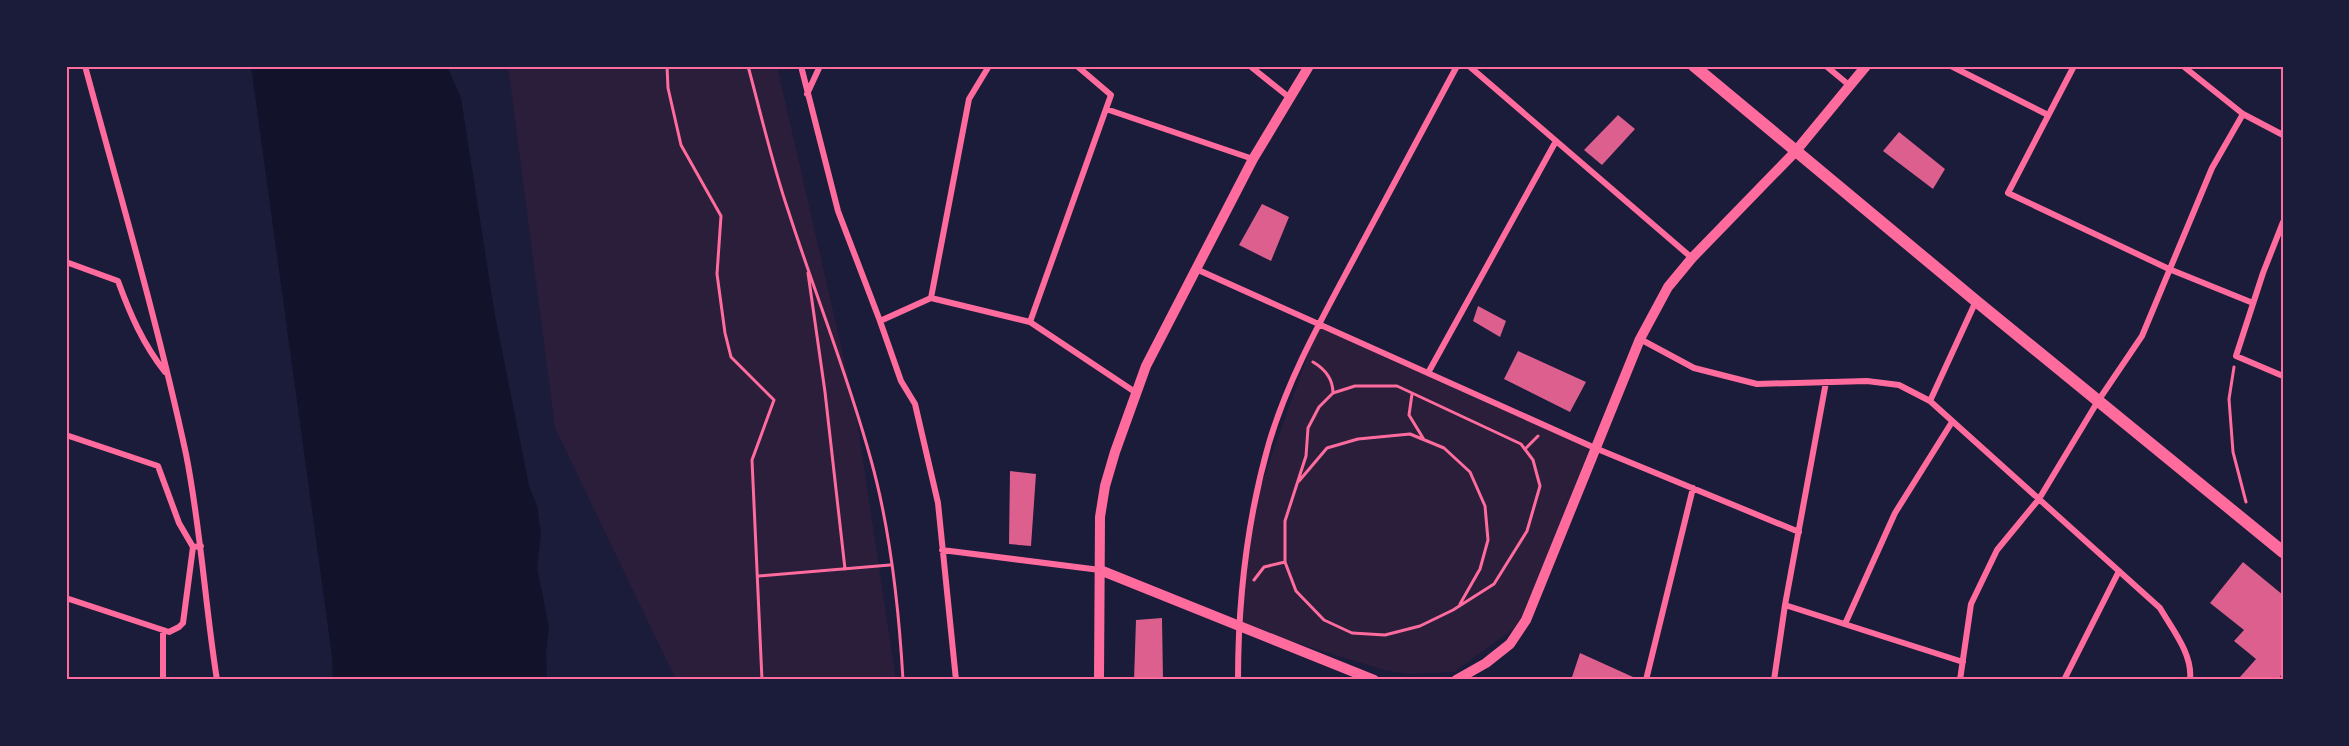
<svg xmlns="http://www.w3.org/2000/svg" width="2349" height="746" font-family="Raleway,sans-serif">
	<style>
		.green { fill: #2a1e3b }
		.water { fill: #12122b }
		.building { fill: #dd5f8e }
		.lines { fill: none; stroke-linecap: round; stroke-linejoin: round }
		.path { stroke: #ff6b9d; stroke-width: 3 }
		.minor { stroke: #ff6b9d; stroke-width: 6 }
		.tertiary { stroke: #ff6b9d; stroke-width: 10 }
		.primary { stroke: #ff6b9d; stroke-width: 12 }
		.neatline { fill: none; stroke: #ff6b9d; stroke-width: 2 }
	</style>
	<rect width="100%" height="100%" fill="#1b1b3a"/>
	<!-- green -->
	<path class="green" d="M508,66h269l78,341 41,273h-220l-121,-252z
		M1319,324l271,121 -64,175 -72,52 -46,2 -24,-4 -146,-45 12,-109z"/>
	<!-- water -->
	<path class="water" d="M251,66h196l14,32 33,212 35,176 8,20 4,28 -4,33 12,60 -3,24 1,29h-214l-1,-24z"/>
	<!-- building -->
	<path class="building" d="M1618,115l17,14 -33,36 -18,-15z
		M1899,132l46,37 -12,20 -50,-38z
		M1262,204l27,13 -18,44 -32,-16z
		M1478,306l28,15 -6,16 -27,-16z
		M1518,351l68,31 -16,30 -66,-33z
		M1010,471l26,3 -5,72 -22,-2z
		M2243,562l40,33v78l-6,7h-33l-4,-3 16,-18 -22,-18 10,-11 -34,-27z
		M1162,618l1,62h-29l2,-60z
		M1580,653l53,24v3h-62z"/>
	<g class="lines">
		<!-- path -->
		<path class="path" d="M667,66l1,22 13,57 40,71 -4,58 8,59 6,24 43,43 -22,60 10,220
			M748,66c13,48 24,97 40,144 27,84 60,165 83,250 19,68 28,150 32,220
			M808,273l17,119 20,177
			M1313,362c12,7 20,17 20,31l-14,14 -11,21 -2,28 -21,65v41l11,29 28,29 28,13 33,2 35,-9 33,-16 41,-26 33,-53 13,-45 -7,-26 -12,-16 -124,-58h-42l-22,7
			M2234,367l-5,32 4,53 13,50
			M1412,394l-3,21 14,23
			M1525,449l13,-13
			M1299,481l28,-33 31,-9 52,-5 34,14 26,24 15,34 3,34 -8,29 -20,35
			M759,576l131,-11
			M1254,580l10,-13 21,-5"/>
		<!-- minor -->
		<path class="minor" d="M85,66c35,129 73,258 101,388 15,75 19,151 31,226
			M801,66l37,145 42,110 21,60 14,23 23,99 18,177
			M1250,66l40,32
			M1469,66l223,192
			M1826,66l23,19
			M1951,66l97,49
			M2074,66l-66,127 161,76 84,34
			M2183,66l60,48 40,21
			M807,94l13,-28
			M1106,109l147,50
			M2283,222l-20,51 -27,83 47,20
			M66,262l52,19c12,33 25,63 47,91
			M1196,269l399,179 204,84
			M931,298l38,-199 20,-33
			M880,321l51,-23 99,24 105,70
			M1030,322l81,-227 -34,-29
			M1640,339l54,29 63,16 110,-3 32,4 31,16 230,207c12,21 33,46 30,72
			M1428,373l128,-232
			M1930,401l46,-100
			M66,435l92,31 21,57 14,24
			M942,550l158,20
			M66,598l103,34 10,-5 4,-4 10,-76 8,-1
			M1785,605l178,57
			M1845,624l50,-111 57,-91
			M163,630v50
			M1238,680c0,-80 9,-160 31,-237 19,-64 52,-123 83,-181 35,-65 70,-131 105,-196
			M1646,680l47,-192
			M1774,680l11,-75 41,-223
			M1960,680l11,-76 26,-54 42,-51 59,-98 44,-65 70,-168 31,-54
			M2064,680l55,-109"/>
		<!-- tertiary -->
		<path class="tertiary" d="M1100,570l274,110
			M1099,680l1,-163 5,-31 10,-34 31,-86 107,-207 56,-93
			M1456,680l30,-17 24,-19 16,-24 114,-281 28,-52 24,-29 103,-106 71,-86"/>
		<!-- primary -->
		<path class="primary" d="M1694,66l282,235 307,251"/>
	</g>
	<!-- border -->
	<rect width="2349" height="746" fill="none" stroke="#1b1b3a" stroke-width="135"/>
	<rect x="68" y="68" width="2214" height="610" class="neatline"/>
</svg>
